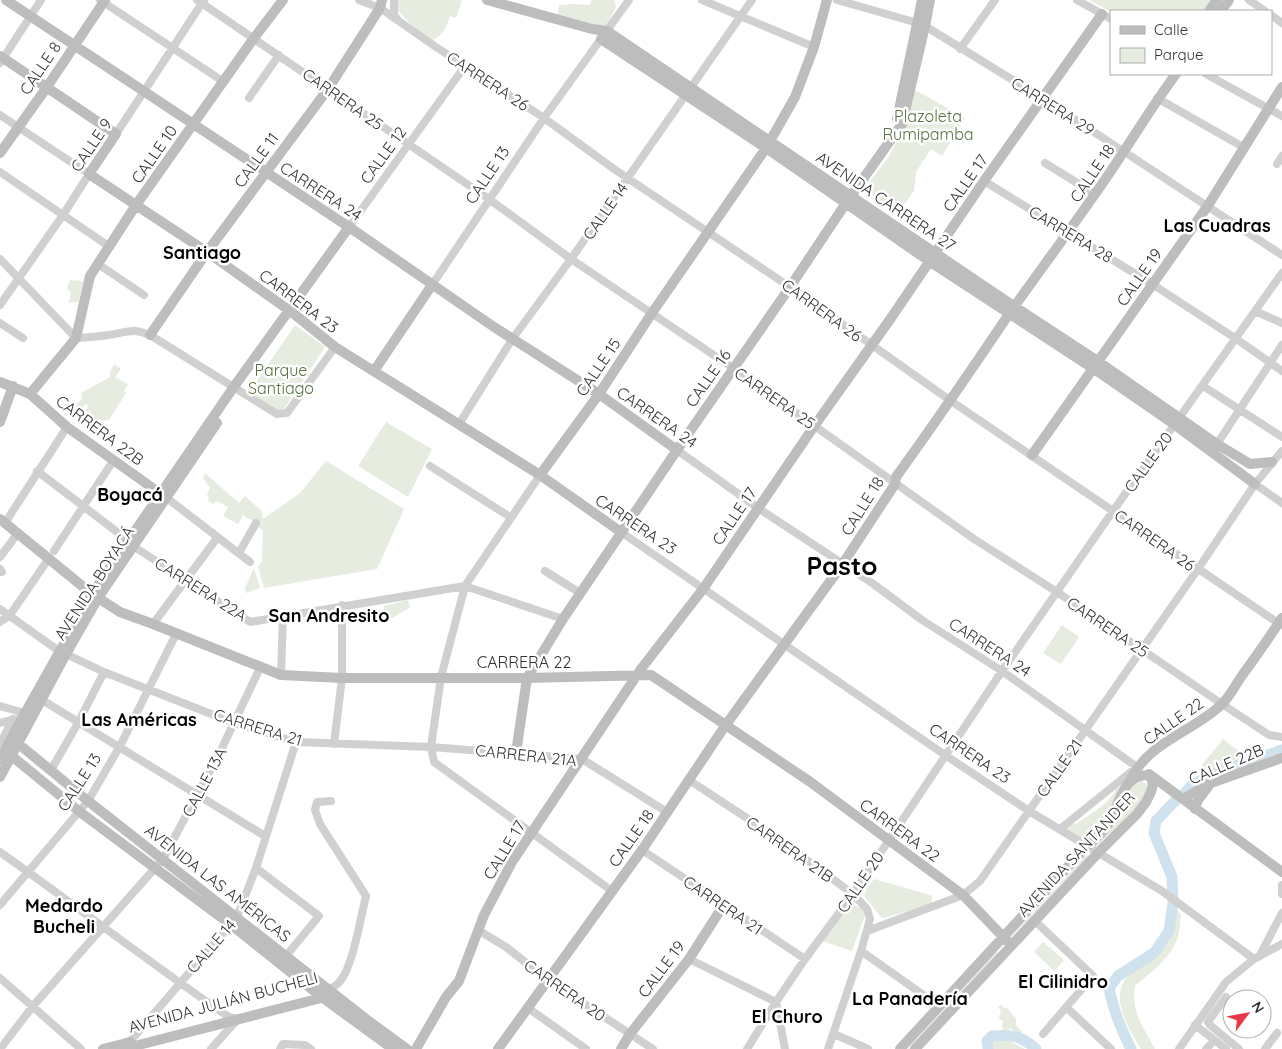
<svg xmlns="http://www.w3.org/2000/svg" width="1282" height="1049" font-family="Quicksand,sans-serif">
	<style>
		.green { fill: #e6ecdf }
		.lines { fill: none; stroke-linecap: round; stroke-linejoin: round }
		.river { stroke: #cfe2ee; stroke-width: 11 }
		.street { stroke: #d0d0d0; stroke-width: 8 }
		.secondary { stroke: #bdbdbd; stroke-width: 10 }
		.labels { text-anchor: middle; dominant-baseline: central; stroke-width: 5; stroke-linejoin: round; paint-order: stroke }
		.street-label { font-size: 16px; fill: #333; stroke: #fff }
		.park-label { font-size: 16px; fill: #56703f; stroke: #fff }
		.neighbourhood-label { font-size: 18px; font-weight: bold; fill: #000; stroke: #fff }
		.town-label { font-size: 26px; font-weight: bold; fill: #000; stroke: #fff }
	</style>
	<rect width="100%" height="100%" fill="#fff"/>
	<!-- green -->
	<path class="green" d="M398,0h64l-6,18 -6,-2c-3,9 -7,20 -17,24l-19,-13 -17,-17z
		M592,0h22l2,7 -10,20 -18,-1 -30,-10 1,-11 14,-1 16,1z
		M1089,0h125l-8,11 -95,1z
		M915,90l50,28 -23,38 -11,-7 -15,23 -2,19 -16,22 -34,-24 24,-31 9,-17z
		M70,280l13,1 -4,21 -10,1 2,-11 -4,-4z
		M295,325l30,22 -41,62 -6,1 -29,-18z
		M114,364l7,5 -6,8 13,7 -4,7 2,2 -17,27 -5,1 -7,-2 -4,4 -4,-3 4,-3 -3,-6 -5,5 -1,-3 4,-6 -2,-3 -6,5 -5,-4 7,-6 -1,-6 29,-16v-5z
		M386,422l46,27 -24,48 -50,-31z
		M326,461l78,48 -27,60 -113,19 -6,-21 4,-6 1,-31 -9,-5 1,-2 -12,-8 -5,9 -15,-8 5,-9 -11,-6 -4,3 -5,-3 1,-3 -2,-4 3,-6 -7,-10 2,-5 34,30 6,-7 17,15 1,8 37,-26z
		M254,568l6,20 -14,5 -1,-5z
		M408,600l2,8c-10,3 -15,12 -26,12v-14z
		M1062,625l17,12 -18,27 -18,-11z
		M1223,739l17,13 5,-3 12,4 -37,15 -26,7z
		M1139,780l8,4 1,6 -8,13 -42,46 -7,-3 38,-60z
		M1120,784l-13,36 -20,24 -24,-14 8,-7 5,1c11,-8 26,-16 35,-27 4,-4 4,-9 9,-13z
		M1087,854l1,3 -75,81h-3z
		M874,879l56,16 2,1v5l-4,5 -44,12 -3,-1 -17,-21 2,-6z
		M854,905l8,3 3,7 -13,36 -30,-10 27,-35z
		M1175,909l6,5c-1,8 -1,20 -5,28 -8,18 -27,32 -41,44 -4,26 8,41 20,63h-14c-13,-22 -35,-55 -9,-77 9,-6 17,-11 25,-18 5,-5 12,-11 15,-18 2,-8 2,-19 3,-27z
		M1043,942l21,18 -10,11 -20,-19z
		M996,951l2,2 -88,96h-2z
		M651,969l12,10 -11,13 -3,-2z
		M1002,1004l1,4 2,-1c5,3 7,8 11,11v7l6,7 -2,3 -10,-7 -2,3h-4l-2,-4 1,-6 -4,-3 2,-7 -3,-4z
		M997,1039h8l20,10h-33l-2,-5z"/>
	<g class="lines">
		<!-- river -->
		<path class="river" d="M1185,793l6,-7 17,-10 74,-26
			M988,1049l-1,-8 5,-5c19,-2 30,0 44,13
			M1131,1049c-10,-20 -18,-39 -22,-61l9,-12 36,-23 15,-22 4,-28 -1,-26 -18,-44 2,-12 19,-20"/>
		<!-- street -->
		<path class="street" d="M100,0l124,82
			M197,0l292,199 82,60 162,109 241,171 83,53 165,112 47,31 13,2
			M359,0l21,8 56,39 108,71 70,51 176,118 161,114 330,224
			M394,0v15l3,4
			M702,0l112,47
			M837,0l81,23 7,3 117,72 240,157
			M1077,0l34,19
			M1249,0l16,11
			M1271,15l11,8
			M960,49l35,-49
			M0,63l41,-63
			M1206,74l76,42
			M249,98l30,-43
			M1157,98l86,49
			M0,115l89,59 -26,41 -63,90
			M116,134l88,-134
			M1045,163l50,31
			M1277,164l5,-8
			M0,172l110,75
			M984,181l168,103 83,54 47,33
			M349,227l116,-161
			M0,259l76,79c11,-1 21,-1 32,-3 19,-2 22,-8 42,0l127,79 10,-1 48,-66
			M98,264l46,31
			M432,285l112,-167 85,-118
			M1255,311l27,12
			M0,323l23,15
			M1203,386l79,51
			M459,424l54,-86 58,-79 181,-259
			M1217,444l65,-99
			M677,450l81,58 114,75 50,37 80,51 135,96 -77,62
			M430,466l80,51
			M37,471l92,70
			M540,475l-75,111 -24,91 -10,70 3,15 178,129
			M1255,484l27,19
			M163,495l87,67
			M5,523l62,-96
			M621,532l324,223 84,56 133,80 92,68
			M133,546l117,76 215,-36 98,33
			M54,551l59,-90
			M239,553l17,-30
			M0,557l18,-24
			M0,569l2,3
			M545,571l35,22
			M0,609l59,42
			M0,622l10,-7 39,-57
			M153,624l64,-86
			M66,654l38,18 130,51 62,19 135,5 151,12 85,53
			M281,675l2,-60
			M42,700l223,136
			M0,706l25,7
			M0,723l15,-4
			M0,744l13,-25
			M334,744l8,-66v-73
			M51,770l27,-47 26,-51
			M689,780l85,56 79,58 14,15 3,10 -9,32 -33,98
			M642,850l163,109
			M0,852c77,54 151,112 229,165l9,2 -27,30
			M256,868l63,48 -33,40
			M1282,885v9
			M0,905l88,-104 32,-55 56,-112
			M1034,920l59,56 -50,58
			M478,930l28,17 42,33 105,69
			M867,931l96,-36 17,-14 218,-312 57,-85 27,-33
			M861,951l78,55
			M1260,955l22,-42
			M689,959l87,43 9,47
			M0,978l81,71
			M325,991c7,-3 12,-5 16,-11 12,-15 20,-64 25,-84l-46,-72 -5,-14 2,-8 14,-1
			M1226,997l-18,25 2,3 29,24
			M1066,1007l45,42
			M528,1008l58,41
			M1195,1025l31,24
			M834,1034l34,15
			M127,1045l110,-128 19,-49 40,-126
			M0,1049l33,-43 130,-147 58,-109 39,-82
			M280,1049l3,-5 22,1 6,4
			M747,1049l29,-47 29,-43 48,-65 149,-223 111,-160 169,-238
			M1179,1049l47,-67 28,-23 28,-15
			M1206,1049l4,-4
			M1265,1049l12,-16"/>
		<!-- secondary -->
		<path class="secondary" d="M6,0l343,227 145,100 105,67 78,56
			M487,0l105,29 15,2 408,276 84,55 118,82 33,20 22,-2
			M1209,11l8,-11
			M1221,11l8,-11
			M601,39l165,109 163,113 165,108 81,56 80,59
			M0,56l116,78 -27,40 118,78 86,61 42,34 205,128 81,57
			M897,119l25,-119
			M0,153l47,-66 58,-87
			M150,335l57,-83 121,-163 52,-81 2,-8
			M374,371l58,-86
			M0,382l30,12 37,33 94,67
			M30,394l46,-56 14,-62 46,-71 118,-167 29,-38
			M0,422l13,-36
			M1032,455l175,-248 75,-120
			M540,475l59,-81 53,-81 114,-165 29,-51 19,-50 13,-47
			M0,519l92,75 28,18 33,12 128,51 61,3h185l124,-3 158,106 154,114 48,50
			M15,741l73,60 278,218 41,30
			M8,753l72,59 150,112 93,74 70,51
			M516,753l11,-75 36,-59 114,-169 113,-163 56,-84 56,-79 23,-98 5,-26
			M0,760l15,-29 77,-137 141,-206 116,-161
			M1149,774l133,98
			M0,777l66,-123 32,-56 119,-175
			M1131,779c18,-37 61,-47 90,-74 8,-7 14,-19 20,-28 14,-19 28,-39 41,-59
			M1183,799l28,-16 71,-25
			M1195,809l3,-9 10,-13
			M103,1049l27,-7
			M123,1049l202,-52
			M416,1049l30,-52 13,-16 25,-66 28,-53 129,-193 62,-80 112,-164 76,-107 93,-137 118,-167
			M498,1049l144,-199 83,-124 117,-161 53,-81 1,-7c39,-54 76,-108 113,-163 30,-42 61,-84 91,-127 26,-37 49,-77 76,-113
			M621,1049l9,-15 59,-75 34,-53
			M900,1049l187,-203c8,-7 17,-14 22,-23 11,-19 13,-50 41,-48l3,9 -2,8 -5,10 -9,12 -38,38 -184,197"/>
	</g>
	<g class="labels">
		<!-- street labels -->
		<g class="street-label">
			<text transform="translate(40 68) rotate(-56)">CALLE 8</text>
			<text transform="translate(488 81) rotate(33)">CARRERA 26</text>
			<text transform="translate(343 99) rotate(35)">CARRERA 25</text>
			<text transform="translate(1053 106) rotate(32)">CARRERA 29</text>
			<text transform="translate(91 145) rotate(-56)">CALLE 9</text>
			<text transform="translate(154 154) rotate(-55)">CALLE 10</text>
			<text transform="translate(383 155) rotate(-54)">CALLE 12</text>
			<text transform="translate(256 160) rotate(-54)">CALLE 11</text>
			<text transform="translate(1092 173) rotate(-56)">CALLE 18</text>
			<text transform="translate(487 175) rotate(-56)">CALLE 13</text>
			<text transform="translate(965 183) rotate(-55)">CALLE 17</text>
			<text transform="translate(321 191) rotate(33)">CARRERA 24</text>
			<text transform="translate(886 201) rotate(34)">AVENIDA CARRERA 27</text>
			<text transform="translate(605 211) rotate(-55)">CALLE 14</text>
			<text transform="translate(1071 234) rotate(31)">CARRERA 28</text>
			<text transform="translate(1139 277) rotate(-55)">CALLE 19</text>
			<text transform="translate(299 301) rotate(37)">CARRERA 23</text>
			<text transform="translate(822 310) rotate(36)">CARRERA 26</text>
			<text transform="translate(598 367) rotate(-56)">CALLE 15</text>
			<text transform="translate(708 378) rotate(-55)">CALLE 16</text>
			<text transform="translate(775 398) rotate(35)">CARRERA 25</text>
			<text transform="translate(657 417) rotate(35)">CARRERA 24</text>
			<text transform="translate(100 430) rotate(37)">CARRERA 22B</text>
			<text transform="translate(1148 462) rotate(-54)">CALLE 20</text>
			<text transform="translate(862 506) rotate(-58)">CALLE 18</text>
			<text transform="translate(734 516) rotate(-56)">CALLE 17</text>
			<text transform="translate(636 524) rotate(34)">CARRERA 23</text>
			<text transform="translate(1155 540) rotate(35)">CARRERA 26</text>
			<text transform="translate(94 583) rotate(-57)">AVENIDA BOYACÁ</text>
			<text transform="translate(201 589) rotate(32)">CARRERA 22A</text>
			<text transform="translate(1108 627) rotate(34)">CARRERA 25</text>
			<text transform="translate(990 647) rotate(33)">CARRERA 24</text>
			<text x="524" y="662">CARRERA 22</text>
			<text transform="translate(1173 721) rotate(-35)">CALLE 22</text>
			<text transform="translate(258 727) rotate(17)">CARRERA 21</text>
			<text transform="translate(970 753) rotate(34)">CARRERA 23</text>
			<text transform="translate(526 755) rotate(6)">CARRERA 21A</text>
			<text transform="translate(1226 764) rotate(-23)">CALLE 22B</text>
			<text transform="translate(1059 768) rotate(-55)">CALLE 21</text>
			<text transform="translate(79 782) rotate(-57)">CALLE 13</text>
			<text transform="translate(204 782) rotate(-62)">CALLE 13A</text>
			<text transform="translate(900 830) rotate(36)">CARRERA 22</text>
			<text transform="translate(631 838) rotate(-55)">CALLE 18</text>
			<text transform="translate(790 849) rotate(35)">CARRERA 21B</text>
			<text transform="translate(504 850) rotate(-59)">CALLE 17</text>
			<text transform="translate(1076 854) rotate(-47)">AVENIDA SANTANDER</text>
			<text transform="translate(860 882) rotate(-56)">CALLE 20</text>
			<text transform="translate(218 883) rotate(38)">AVENIDA LAS AMÉRICAS</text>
			<text transform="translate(723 905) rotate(34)">CARRERA 21</text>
			<text transform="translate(211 946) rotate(-49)">CALLE 14</text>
			<text transform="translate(661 969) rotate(-53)">CALLE 19</text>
			<text transform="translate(565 990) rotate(35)">CARRERA 20</text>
			<text transform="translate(223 1002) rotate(-15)">AVENIDA JULIÁN BUCHELI</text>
		</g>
		<!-- park labels -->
		<g class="park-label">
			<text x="928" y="116">Plazoleta<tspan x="928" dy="18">Rumipamba</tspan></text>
			<text x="281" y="370">Parque<tspan x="281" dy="18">Santiago</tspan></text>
		</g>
		<!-- neighbourhood labels -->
		<g class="neighbourhood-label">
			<text x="1217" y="225">Las Cuadras</text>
			<text x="202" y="252">Santiago</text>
			<text x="130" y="494">Boyacá</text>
			<text x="329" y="615">San Andresito</text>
			<text x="139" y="719">Las Américas</text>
			<text x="64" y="905">Medardo<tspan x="64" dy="21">Bucheli</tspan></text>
			<text x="1063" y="981">El Cilinidro</text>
			<text x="910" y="998">La Panadería</text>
			<text x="787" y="1016">El Churo</text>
		</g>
		<!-- town labels -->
		<g class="town-label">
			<text x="842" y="565">Pasto</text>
		</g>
	</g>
	<!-- legend -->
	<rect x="1110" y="10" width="162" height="65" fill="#ffffff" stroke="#adadad"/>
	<rect x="1120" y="26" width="25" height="8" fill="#bdbdbd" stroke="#adadad"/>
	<text x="1154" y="35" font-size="15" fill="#333333">Calle</text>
	<rect x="1120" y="48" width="25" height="15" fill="#e6ecdf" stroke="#adadad"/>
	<text x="1154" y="60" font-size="15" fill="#333333">Parque</text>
	<!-- north arrow -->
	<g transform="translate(1247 1014) rotate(58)"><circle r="24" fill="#ffffff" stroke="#adadad"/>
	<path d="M0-4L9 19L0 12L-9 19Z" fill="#e63946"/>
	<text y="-8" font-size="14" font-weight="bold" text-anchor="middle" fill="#333333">N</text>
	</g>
</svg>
